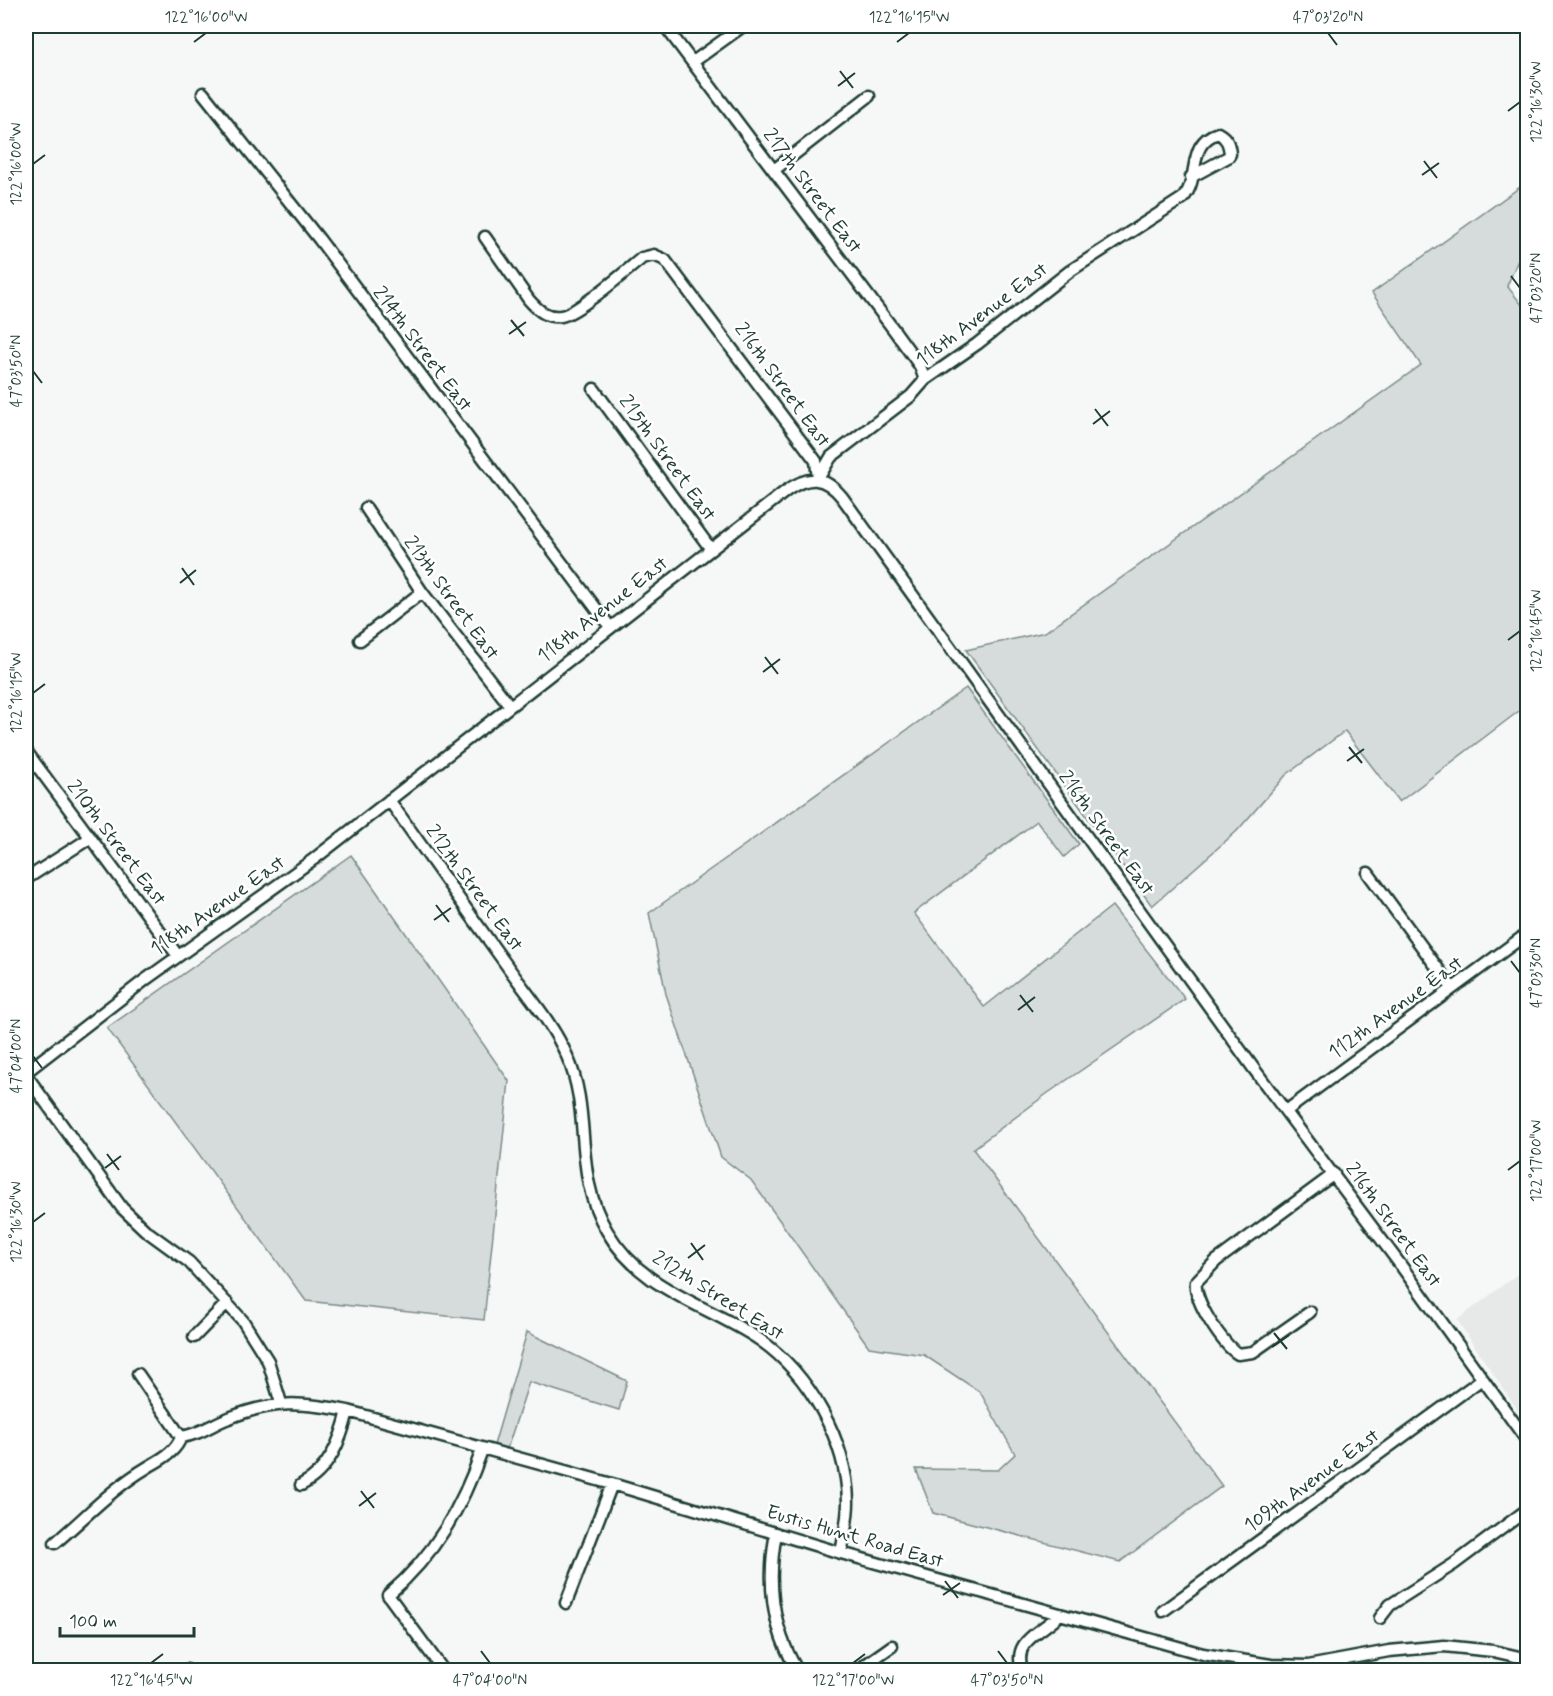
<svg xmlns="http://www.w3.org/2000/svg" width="1553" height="1696" font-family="Mynerve,sans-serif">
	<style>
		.built { fill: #e6e9e8 }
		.green { fill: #d6dcdb; stroke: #7a8c88; stroke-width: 1.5 }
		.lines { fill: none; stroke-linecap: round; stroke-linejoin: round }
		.minor-casing { stroke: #1f3d34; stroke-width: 15 }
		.minor { stroke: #fff; stroke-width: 10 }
		.ticks { fill: none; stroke: #1f3d34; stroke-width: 2 }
		.labels { text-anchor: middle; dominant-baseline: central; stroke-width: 5; stroke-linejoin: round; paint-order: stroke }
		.street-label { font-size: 20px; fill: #1f3d34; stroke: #fff }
		.neatline { fill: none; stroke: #1f3d34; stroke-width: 2 }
		.ticks-label { font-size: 15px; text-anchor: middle; fill: #1f3d34 }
	</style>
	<rect width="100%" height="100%" fill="#f6f7f7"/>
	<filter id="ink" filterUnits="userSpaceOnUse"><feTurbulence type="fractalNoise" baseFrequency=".0167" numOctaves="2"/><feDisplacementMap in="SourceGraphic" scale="12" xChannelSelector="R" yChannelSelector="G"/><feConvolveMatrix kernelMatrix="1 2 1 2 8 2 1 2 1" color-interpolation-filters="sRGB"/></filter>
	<g filter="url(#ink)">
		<!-- built -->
		<path class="built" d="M1527,1267v157l-70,-104z"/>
		<!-- green -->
		<path class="green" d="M1523,185l4,3v51l-20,47 20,25v394l-128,97 -54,-71 -59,44 -49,56 -85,75 -186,-256 79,-18 376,-267 -49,-72z
			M966,688l113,156 -15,13 -27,-36 -123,92 70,94 128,-101 73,93 -137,94 -75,56 249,337 -102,76 -187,-49 -17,-44 82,1 17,-16 -35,-62 -56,-37 -55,-8 -118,-167 -30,-23 -55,-163 -17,-81z
			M351,855l158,226 -25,239 -178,-19 -199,-273z
			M527,1332l100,49 -8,29 -90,-28 -22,67 -13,-4z"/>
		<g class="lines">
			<!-- minor casing -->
			<g class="minor-casing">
				<path id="minor" d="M665,26l229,304 26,36 5,14
					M693,62l50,-36
					M203,93l116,146 291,388
					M774,170l95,-74
					M485,237l44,63c9,10 17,18 32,16 16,-2 65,-45 81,-58l12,-3 11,5 151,201 2,18
					M594,389l116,159
					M818,479l13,-22 80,-61 14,-16 52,-36 93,-73 113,-73c18,-20 3,-55 35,-65 9,5 11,11 12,21l-2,3 -37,20
					M366,508l56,84 88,114
					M360,640l62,-48
					M26,751l152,205
					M389,800c39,55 77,109 116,163 21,30 47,59 62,93 26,58 5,117 40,175 36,61 98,72 153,109 49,34 87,101 88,162 0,17 -4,34 -7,51
					M1368,873l84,115
					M26,879l64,-41
					M26,1072l119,-92 169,-121 472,-368c22,-16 38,-16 56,6l412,572 148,198 126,175
					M26,1075l96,133 23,22 44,32 54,59 25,40 13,42
					M1286,1111l242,-178
					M1310,1312l-57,40 -15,2c-15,-9 -45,-54 -42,-72l20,-21 118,-87
					M194,1337l33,-34
					M138,1374l43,63
					M181,1437c18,-2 31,-13 48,-19 45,-18 72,-16 119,-7l264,73 229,69 362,101 68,11 37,1 81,-15 55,-5 49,5 35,8
					M301,1485c28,-14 40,-45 47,-74
					M776,1533c-9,48 -5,94 21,137
					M55,1543c32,-27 56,-54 93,-76 13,-8 28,-15 33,-30
					M566,1603l46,-119
					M1163,1611l319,-232
					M1380,1618l10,-13 64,-41 74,-55
					M186,1670h1
					M443,1670l-55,-75c47,-40 74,-88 94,-145
					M858,1670l34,-24
					M1022,1670c-10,-30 19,-37 38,-56"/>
			</g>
			<!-- minor -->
			<use href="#minor" class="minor"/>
		</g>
	</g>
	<!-- ticks -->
	<path class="ticks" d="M1328,33l9,12M194,42l12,-9M897,42l12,-9M840,71l13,17M838,86l17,-13M1508,111l12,-9M1424,161l13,17M33,164l12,-9M1422,175l17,-12M1511,276l9,12M511,320l13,16M509,334l17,-12M33,371l9,12M1095,409l13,17M1093,424l17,-13M182,568l12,17M180,583l16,-13M1508,640l12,-9M765,657l13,17M763,672l17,-13M33,693l12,-9M1349,747l13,16M1347,761l17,-12M436,905l13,17M434,920l17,-12M1511,961l9,12M1020,995l13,17M1018,1010l17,-13M33,1056l9,12M107,1154l12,16M105,1168l16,-12M1508,1170l12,-9M33,1222l12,-9M691,1243l12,17M688,1258l17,-13M1274,1333l13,16M1272,1347l17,-12M361,1491l13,17M359,1506l17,-13M945,1581l13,17M943,1595l17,-12M481,1651l9,12M998,1651l9,12M151,1663l12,-9M853,1663l12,-9"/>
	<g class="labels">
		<!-- street labels -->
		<g class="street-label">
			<text transform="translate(812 191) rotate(53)">217th Street East</text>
			<text transform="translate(982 315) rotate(-37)">118th Avenue East</text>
			<text transform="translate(422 349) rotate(53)">214th Street East</text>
			<text transform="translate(782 385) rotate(54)">216th Street East</text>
			<text transform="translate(667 458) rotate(54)">215th Street East</text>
			<text transform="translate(451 598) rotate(54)">213th Street East</text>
			<text transform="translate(603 610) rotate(-38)">118th Avenue East</text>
			<text transform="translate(1106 833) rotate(54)">216th Street East</text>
			<text transform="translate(116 843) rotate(53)">210th Street East</text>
			<text transform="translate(474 888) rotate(54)">212th Street East</text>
			<text transform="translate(218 906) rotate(-35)">118th Avenue East</text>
			<text transform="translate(1396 1008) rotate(-36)">112th Avenue East</text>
			<text transform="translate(1393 1225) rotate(54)">216th Street East</text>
			<text transform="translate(718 1296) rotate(32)">212th Street East</text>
			<text transform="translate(1312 1481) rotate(-36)">109th Avenue East</text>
			<text transform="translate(855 1537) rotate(16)">Eustis Hunt Road East</text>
		</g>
	</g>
	<!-- margin -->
	<rect width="1553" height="1696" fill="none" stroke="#fff" stroke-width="66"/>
	<!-- scale -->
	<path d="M60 1627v9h134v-9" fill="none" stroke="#1f3d34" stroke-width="3"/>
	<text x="69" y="1627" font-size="18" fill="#1f3d34" stroke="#ffffff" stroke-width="4.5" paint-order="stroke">100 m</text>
	<rect x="33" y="33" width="1487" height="1630" class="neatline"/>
	<g class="ticks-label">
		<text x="206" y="22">122°16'00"W</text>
		<text x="909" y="22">122°16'15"W</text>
		<text x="1328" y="22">47°03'20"N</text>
		<text transform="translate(1536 102) rotate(-90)" y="5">122°16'30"W</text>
		<text transform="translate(16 164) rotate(-90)" y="5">122°16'00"W</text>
		<text transform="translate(1536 288) rotate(-90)" y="5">47°03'20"N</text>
		<text transform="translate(16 371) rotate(-90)" y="5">47°03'50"N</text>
		<text transform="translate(1536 631) rotate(-90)" y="5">122°16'45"W</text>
		<text transform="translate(16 693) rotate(-90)" y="5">122°16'15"W</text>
		<text transform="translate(1536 973) rotate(-90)" y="5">47°03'30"N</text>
		<text transform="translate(16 1056) rotate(-90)" y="5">47°04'00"N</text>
		<text transform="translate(1536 1161) rotate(-90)" y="5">122°17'00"W</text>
		<text transform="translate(16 1222) rotate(-90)" y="5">122°16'30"W</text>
		<text x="151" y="1685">122°16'45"W</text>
		<text x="490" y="1685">47°04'00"N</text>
		<text x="853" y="1685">122°17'00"W</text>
		<text x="1007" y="1685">47°03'50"N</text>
	</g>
</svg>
